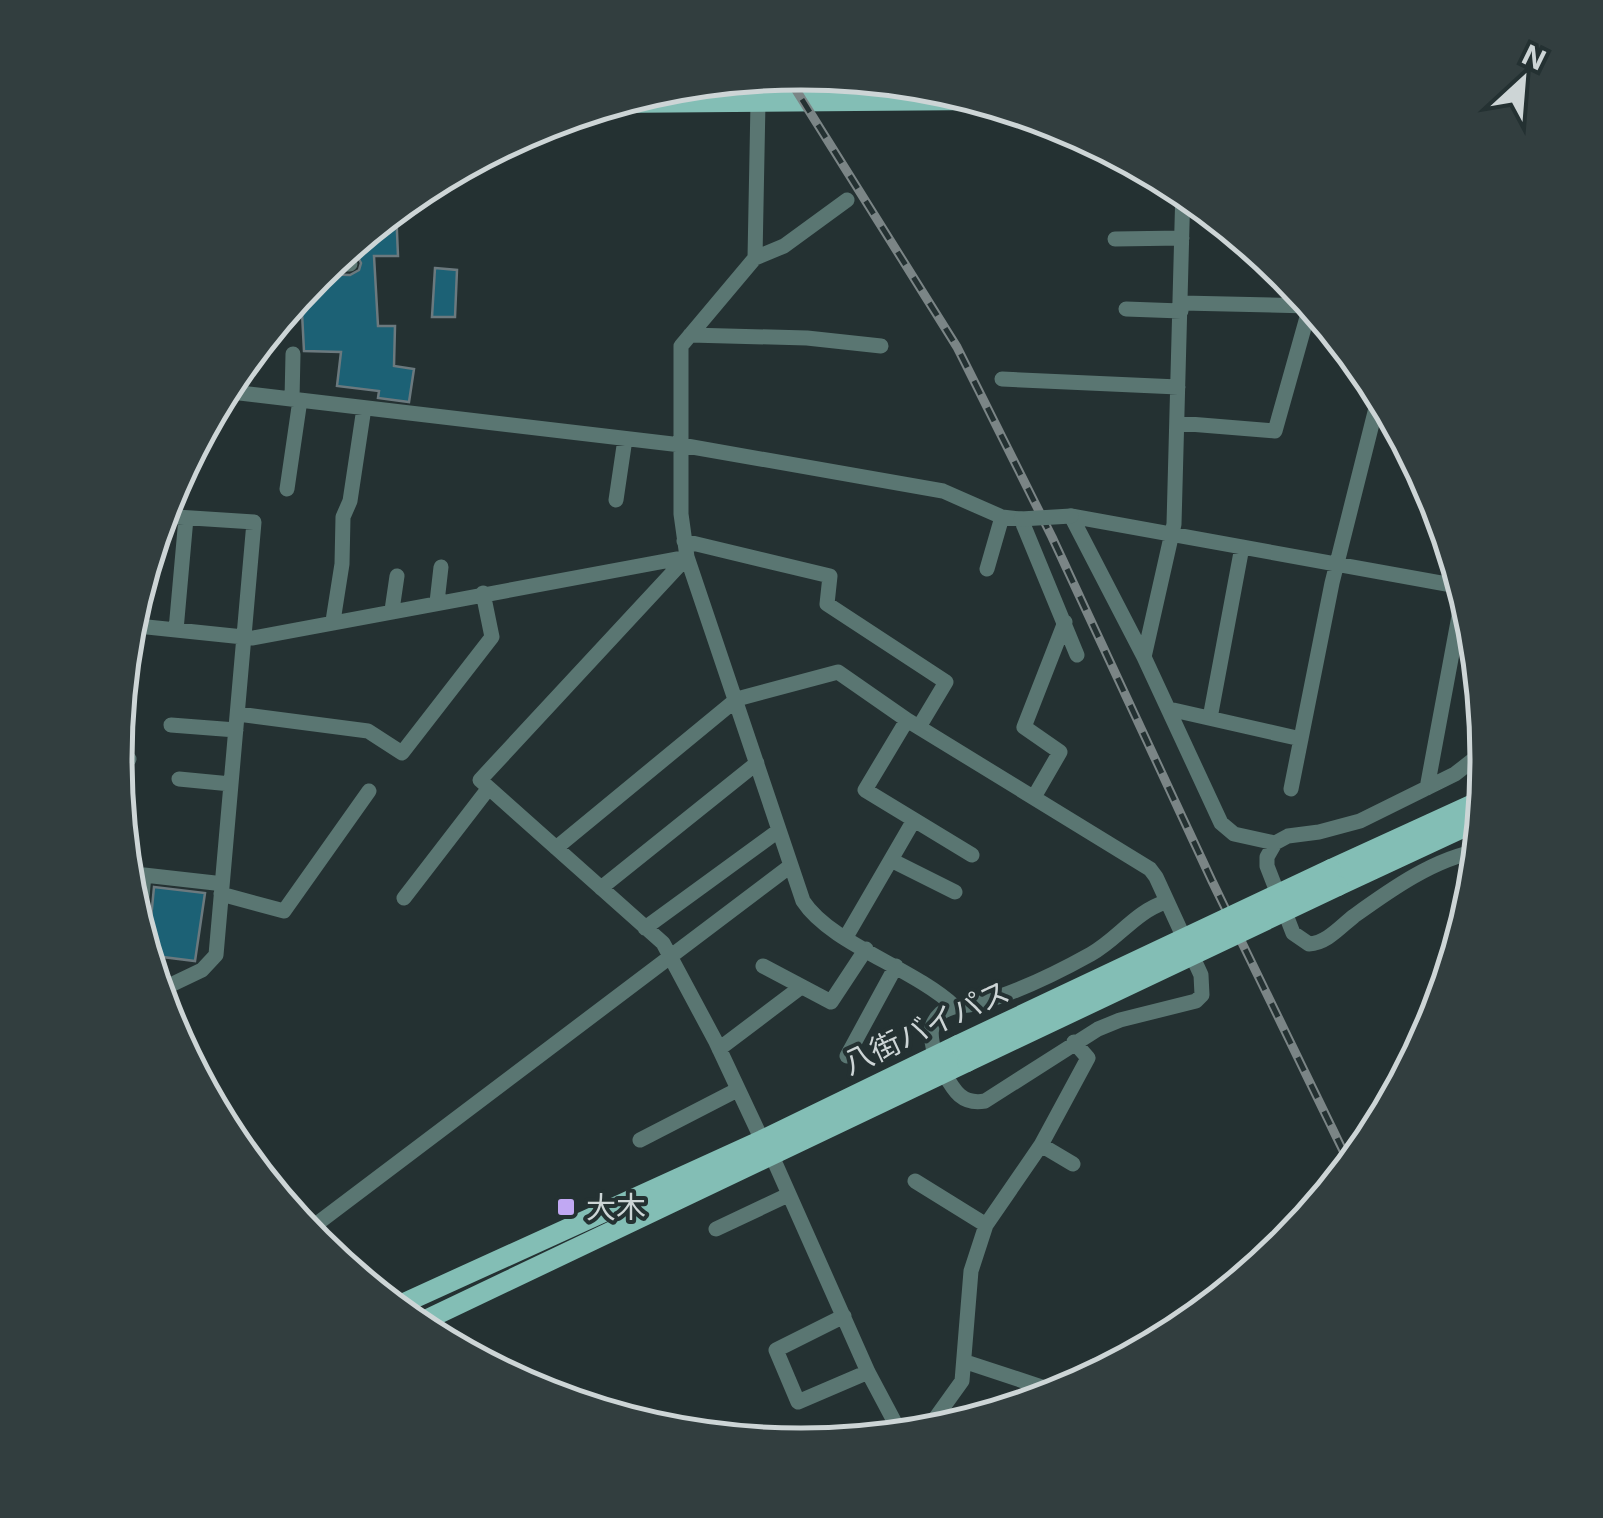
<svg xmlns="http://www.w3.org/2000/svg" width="1603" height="1518" font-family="Inter,'Noto Sans JP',sans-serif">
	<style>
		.building { fill: #1c6175; stroke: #6b797e; stroke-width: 2.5 }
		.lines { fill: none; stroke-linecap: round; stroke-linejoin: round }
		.minor { stroke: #5a7672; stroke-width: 15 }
		.major { stroke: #83beb5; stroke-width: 20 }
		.rail-casing { stroke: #7b8586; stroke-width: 9 }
		.rail { stroke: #243132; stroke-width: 5; stroke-dasharray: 15; stroke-linecap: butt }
		.minor-bridge { stroke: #5a7672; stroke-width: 15 }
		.major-bridge { stroke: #83beb5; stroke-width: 20 }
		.poi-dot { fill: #c1a8f3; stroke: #243132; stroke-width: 4 }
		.labels { text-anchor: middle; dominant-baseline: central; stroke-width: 8; stroke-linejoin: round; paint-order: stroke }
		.street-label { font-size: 30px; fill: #cdd5d6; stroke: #243132 }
		.poi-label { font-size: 30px; fill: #cdd5d6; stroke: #243132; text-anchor: start }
		.rim { fill: none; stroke: #cdd5d6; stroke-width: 5 }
	</style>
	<rect width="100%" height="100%" fill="#243132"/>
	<!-- building -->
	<path class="building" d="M396,208l2,48h-24l4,70h17l-1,40 20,3 -5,33 -31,-4 1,-7 -42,-5 4,-34 -37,-1 -2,-38 -5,1v-17l19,-23 34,1 9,-5 2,-7 -4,-8 -1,-14z
		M435,268l22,2 -2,47h-23z
		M154,887l51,6 -10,68 -48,-6 -2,-8 5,-18z"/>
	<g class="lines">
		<!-- minor -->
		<path class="minor" d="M878,100v-20
			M758,102l-3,156 -74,88v168l6,43 116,344c27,42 110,67 151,105
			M1115,239l67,-1
			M755,258l29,-12 63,-46
			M328,264h22
			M1182,303l128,3
			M1126,309l55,2
			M690,335l117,3 74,8
			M1002,379l176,8
			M223,391l458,54 262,46 59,26 19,2 56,136
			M292,399l1,-45
			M1177,423l98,8 36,-128
			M192,467l7,-29
			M287,489l13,-89
			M616,500l9,-61
			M1071,516l73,141 77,166 13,11 41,9
			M1071,516l392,71
			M684,541l146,35 -3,28 119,78 -27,45
			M687,557l-207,223 183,163 53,99 46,98
			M987,569l15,-52
			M437,602l4,-35
			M392,610l5,-34
			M333,621l9,-57 1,-47 7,-16 14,-93
			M128,625l125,13 434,-81
			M176,630l10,-112
			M1144,657l30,-133 9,-336
			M1169,709l132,30
			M238,714l130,17 34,22 90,-116 -9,-44
			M1210,718l32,-171
			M907,720l-42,70 107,65
			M171,725l65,5
			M115,757l14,2
			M179,779l52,5
			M1427,788l37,-199
			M1291,789l41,-206 48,-191
			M1034,797l26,-45 -36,-25 41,-105
			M556,848l181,-149 101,-27 69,48 243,149 6,8 45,98 1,20 -6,6 -76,19 -22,9 -113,72c-23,4 -31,-10 -41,-28
			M1479,851c-44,7 -89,39 -125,65 -14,11 -27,27 -45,28l-16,-11 -26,-67v-9l8,-14 13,-7 31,-4 41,-11 95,-47 32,-25
			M891,860l64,32
			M601,888l156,-125
			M221,894l63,17 85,-120
			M404,898l84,-109
			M139,928l5,-53 71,8
			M645,928l133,-97
			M846,937l68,-117
			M763,966l68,36 35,-53
			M158,991l44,-21 14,-15 38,-433 -93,-6
			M719,1049l82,-62
			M935,1055c-4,-16 -8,-29 6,-42 11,-9 24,-6 37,-10 38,-10 79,-30 113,-49 27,-15 45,-43 75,-52
			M847,1056l49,-90
			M640,1140l97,-50
			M1041,1145l32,19
			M772,1156l96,216 34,64
			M915,1181l71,44
			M716,1229l72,-34
			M306,1232l483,-365
			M844,1316l-68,34 22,52 70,-30
			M966,1362l97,32
			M1090,1380l4,-14
			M924,1434l38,-53 9,-110 15,-46 55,-80 47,-87 -14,-16"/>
		<!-- major -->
		<path class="major" d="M610,103l372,-3
			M1331,869l153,-70
			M1338,886l144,-67
			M393,1308l369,-168 196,-95
			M415,1325l552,-263"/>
		<!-- rail casing -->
		<g class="rail-casing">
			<path id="rail" d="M786,74l171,273 95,190 160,344 139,286"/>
		</g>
		<!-- rail -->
		<use href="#rail" class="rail"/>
		<!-- minor-bridge -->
		<path class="minor-bridge" d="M1021,519l50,-3"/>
		<!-- major-bridge -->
		<path class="major-bridge" d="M958,1045l373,-176
			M967,1062l371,-176"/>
	</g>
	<!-- markers -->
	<rect class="poi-dot" x="556" y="1197" width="20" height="20" rx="5"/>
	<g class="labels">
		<!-- street labels -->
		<g class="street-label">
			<text transform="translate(926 1027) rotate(-25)">八街バイパス</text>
		</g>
		<!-- poi labels -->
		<g class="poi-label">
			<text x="586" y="1207">大木</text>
		</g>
	</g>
	<!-- crop -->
	<path d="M0 0H1603V1518H0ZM132 759a669 669 0 1 1 1338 0a669 669 0 1 1-1338 0Z" fill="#323e3f" fill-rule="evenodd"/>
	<path class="rim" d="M132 759a669 669 0 1 1 1338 0a669 669 0 1 1-1338 0Z"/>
	<!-- north arrow -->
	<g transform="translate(1523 80) rotate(26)" stroke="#243132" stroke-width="8" paint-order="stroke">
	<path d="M0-8L18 38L0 25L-18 38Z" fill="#cdd5d6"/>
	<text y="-15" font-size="28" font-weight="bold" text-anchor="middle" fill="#cdd5d6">N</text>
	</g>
</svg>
